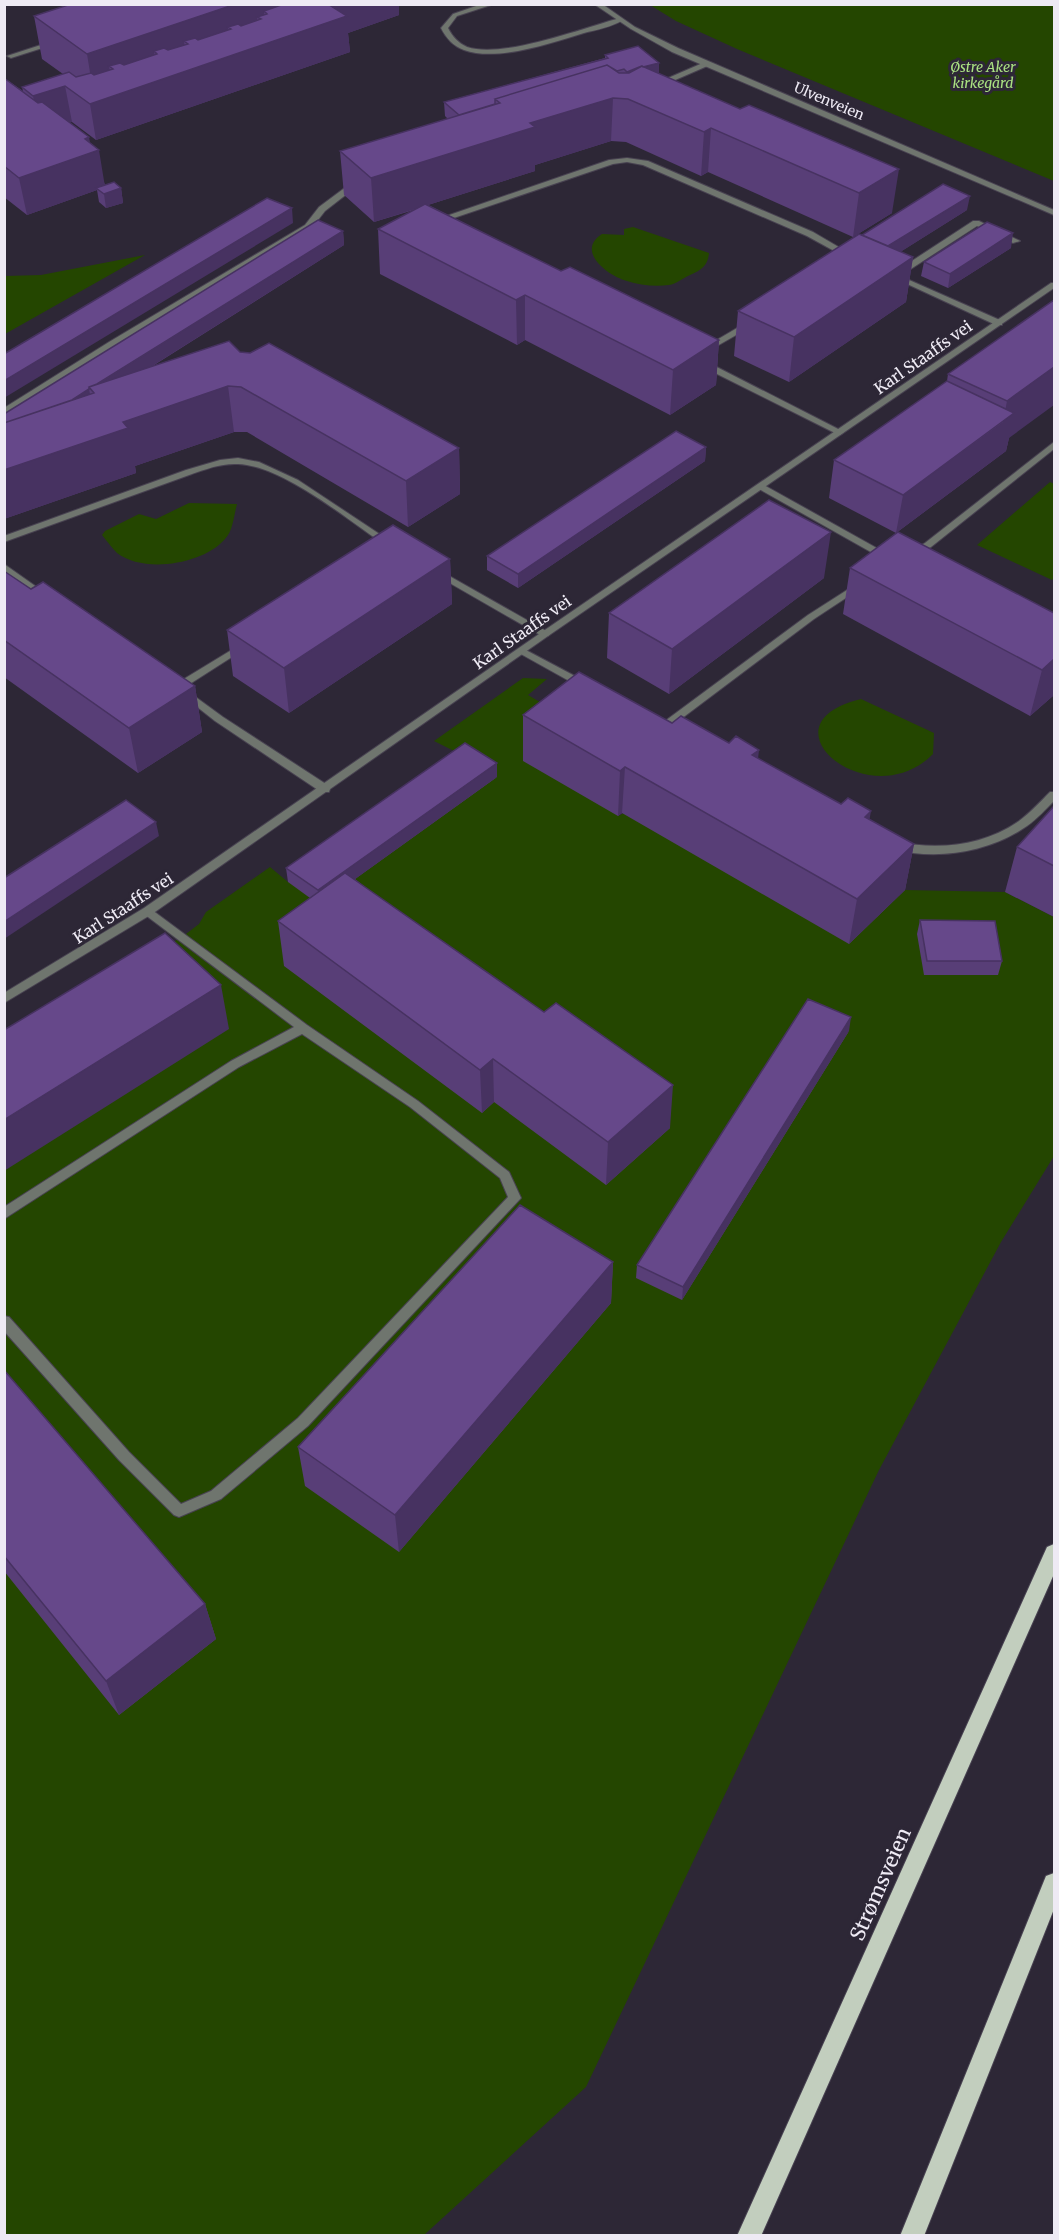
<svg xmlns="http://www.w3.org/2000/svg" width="1059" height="2240" font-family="Merriweather,serif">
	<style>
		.green { fill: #244600 }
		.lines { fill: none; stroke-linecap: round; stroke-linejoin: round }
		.service-casing { stroke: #484251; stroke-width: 2 }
		.minor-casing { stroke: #484251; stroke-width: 2 }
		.trunk-casing { stroke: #484251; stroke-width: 2 }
		.service { fill: #6f756e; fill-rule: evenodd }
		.minor { fill: #6f756e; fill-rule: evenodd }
		.trunk { fill: #c2cebe; fill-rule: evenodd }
		.wall { fill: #583e77 }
		.shaded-wall { fill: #473261 }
		.building { fill: #66488a; stroke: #473261; stroke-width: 1.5 }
		.labels { text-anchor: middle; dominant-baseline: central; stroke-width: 6; stroke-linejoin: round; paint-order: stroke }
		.far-park-label { font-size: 14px; font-style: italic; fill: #aae282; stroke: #2d2736 }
		.far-street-label { font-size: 14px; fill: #eeeaf4; stroke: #2d2736 }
		.street-label { font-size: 16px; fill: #eeeaf4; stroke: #2d2736 }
		.near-street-label { font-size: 20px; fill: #eeeaf4; stroke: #2d2736 }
	</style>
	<rect width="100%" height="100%" fill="#2d2736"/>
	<!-- green -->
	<path class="green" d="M650,5h404v176l-317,-132 -61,-28z
		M633,227l76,26c-1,13 -8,17 -19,22 -7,3 -14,9 -21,10 -14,2 -30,0 -42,-4 -19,-5 -52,-30 -25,-47l22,1v-6z
		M145,255l-140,79v-58l36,-1z
		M1050,482l4,2v94l-2,2 -75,-35z
		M189,503l48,1c-3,11 -4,27 -12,35 -21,25 -81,35 -108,14 -5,-5 -10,-12 -15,-18l3,-4 34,-17 17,5z
		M523,678l24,1 -19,16 34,20 56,101 6,-3 225,130 56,-53 100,2 49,25v239l-53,86 -122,228 -293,617 -162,148h-419l-1,-1199 178,-99 17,-13 7,-12 64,-45 18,15 178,-125 -32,-16z
		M861,699l73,34 -1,21c-63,64 -177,-30 -72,-55z"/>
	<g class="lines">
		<!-- service casing -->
		<g class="service-casing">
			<path id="service" d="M482,4h12l-37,12 -9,12c4,8 10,15 19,19 36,12 116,-19 153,-29l3,2c-11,7 -27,10 -39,13 -33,10 -87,29 -120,17 -11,-4 -18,-12 -23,-22l12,-14z
				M53,41l2,1v2l-44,14 -4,-2z
				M705,62l7,2 -53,23 -7,-2z
				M627,158l21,3 165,71 41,24 -7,2 -40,-22 -164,-71 -16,-3 -14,2 -174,59 -7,-2 177,-61z
				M354,181l7,2 -36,28 -14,18 -307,186v-7l105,-66 196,-117 14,-18z
				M973,221h6l41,20 -7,2 -36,-17 -77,50 102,45v4h-6l-104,-48 3,-5z
				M749,321l4,3 -1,2 -42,24 -7,-2z
				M699,361h6l139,71 -4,3 -3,-1 -138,-69z
				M1054,442v7l-123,98 -16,9h-6v-4l16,-9z
				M238,458l21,4 39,18 98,65 -2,2h-6c-39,-26 -104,-81 -150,-83 -16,-1 -32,5 -46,10l-188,68v-6l182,-66 34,-10z
				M762,484l129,72 2,2 -2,2h-6l-126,-71v-4z
				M4,564l44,31v4h-6l-38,-27z
				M437,569l111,63 2,2 -2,2h-6l-108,-62v-4z
				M858,583l3,1v4l-47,31 -145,109h-8v-4l147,-109z
				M243,643l5,3 -2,2 -64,41h-8v-4z
				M522,648l66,35 1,2 -5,3 -4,-1 -61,-34 -2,-2z
				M186,690l37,27 106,69 1,3 -1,3h-8l-106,-71 -33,-26v-4z
				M1050,792h4v9c-8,8 -17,18 -27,25 -37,26 -90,35 -134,23l-1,-3 5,-4c42,8 86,4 122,-21 11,-8 21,-19 31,-29z
				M148,907l159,118 111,76 91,71 12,26 -213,228 -87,73 -42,18 -5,-2 -55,-55 -115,-129v-15l5,1 120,135 52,52 30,-13 87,-73 210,-221 -8,-19 -90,-71 -108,-73 -63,33 -235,152v-12l227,-146 63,-34 -150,-113 -2,-3z"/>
		</g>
		<!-- minor casing -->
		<g class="minor-casing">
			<path id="minor" d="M594,4h8l33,23 43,21 376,162v5l-382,-163 -41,-23z
				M1051,283h3v5l-506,348 -396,278 -148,89v-10l140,-85 398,-276z"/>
		</g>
		<!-- trunk casing -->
		<g class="trunk-casing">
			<path id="trunk" d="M1054,1544v30l-293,662h-24l310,-689z
				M1054,1873v36l-130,327h-24l146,-360z"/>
		</g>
		<!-- service -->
		<use href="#service" class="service"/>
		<!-- minor -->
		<use href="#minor" class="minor"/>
		<!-- trunk -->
		<use href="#trunk" class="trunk"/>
	</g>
	<!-- wall -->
	<path class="wall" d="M71,4l328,11 -51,18 2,19 -254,88 -24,-18h-3l21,21 15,42 16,3 2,15 -17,5 -7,-6 -2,-12 -70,25 -23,-18v-119l19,13 -1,-4 41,-13 -21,-15 -8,-43z
		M605,55l54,19 233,139 -39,24 -145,-65 -7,4 -75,-34 -15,-1 -76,24v6l-107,34 133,66 158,69 -3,45 -46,30 -145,-75 -8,5 -137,-71 -2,-45 39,-20 -43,13 -30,-27 -4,-44 108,-32 -3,-3 -1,-14 161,-44z
		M967,210l-67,42 13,5 -7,45 -117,80 -55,-26 4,-45 124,-76z
		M343,231l1,14 -193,122 89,-15 219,96 1,46 -52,33 -161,-95h-13l-99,34 1,7 -132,46v-105z
		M1011,248l-63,40 -27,-12 3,-14z
		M1054,300l-45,138 -3,13 -110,82 -67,-35 5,-38 113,-79 1,-7z
		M706,447l-1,14 -187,127 -31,-18v-14z
		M450,559l2,45 -163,109 -56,-37 -6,-46z
		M850,568l204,45v82l-24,21 -187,-102z
		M4,571l27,18 164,97 7,46 -64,41 -134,-96z
		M824,578l-155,116 -62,-36 2,-45z
		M523,715l149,8 198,97 44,24 -9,46 -56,54 -227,-131 -4,3 -95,-55z
		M497,777l-142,102 315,249 -64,57 -112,-83 -12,11 -198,-147 -6,-45 32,-23 -22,-16 -2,-14z
		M1054,806v111l-49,-25 12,-45z
		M920,920l82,41 -4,14h-74l-7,-41z
		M849,1031l-167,269 -46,-22 1,-13z
		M613,1262l-2,41 -212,249 -94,-66 -7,-39z
		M4,1370l201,234 11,35 -97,76 -115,-144z"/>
	<!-- shaded-wall -->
	<path class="shaded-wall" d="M236,4h70l-39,10 -3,-3 3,27 -6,-19 -4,-2 3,23 -29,-11 -3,-2 2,23 -42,-6 -4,-3 3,24 -30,-11 -3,-3 3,24 -48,-9 4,24 -19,7 -7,-43z
		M327,4h72v11l-51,18 2,19 -254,88 -6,-36z
		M659,63v13l-33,9 1,-13z
		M65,86l7,36 -32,10 -7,-36z
		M613,98l-2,43 -76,24v6l-161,51 -3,-44 159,-55z
		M711,128l-3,44 -7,4 3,-44z
		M89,137l3,16 7,-3 6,37 -9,1 1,2 -70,25 -8,-37 66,-39z
		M899,169l-7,44 -39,24 6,-44z
		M121,188l2,15 -17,5 -2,-14z
		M970,196l-3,14 -81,51 2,-15z
		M292,208l1,15 -289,175v-17z
		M343,231l1,14 -249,157 -1,-9 -4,-4z
		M1013,233l-2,15 -63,40 2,-14z
		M913,257l-7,45 -117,80 5,-45z
		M525,295v45l-8,5 -1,-45z
		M719,340l-3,45 -46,30 3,-45z
		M1054,367v38l-45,33 -3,13 -110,82 7,-38 100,-73 4,-21z
		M228,386l6,46 -99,34 1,7 -132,46v-49l119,-48z
		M89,389l3,15 -88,38z
		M706,447l-1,14 -187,127v-14l1,-2z
		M459,448l1,46 -52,33 -2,-46z
		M831,532l-7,46 -155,116 3,-45z
		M450,559l2,45 -163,109 -5,-45z
		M1054,659v36l-24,21 12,-46z
		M195,686l7,46 -64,41 -9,-45z
		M759,750l-5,45 -2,-40z
		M497,763v14l-178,128 -1,-15z
		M625,767l-3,46 -4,3 2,-45z
		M871,811l-8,46 2,-40z
		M156,822l3,14 -155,103v-17z
		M914,844l-9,46 -56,54 8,-45z
		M221,985l8,44 -225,142v-51z
		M851,1017l-2,14 -167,269 1,-13z
		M493,1059l1,43 -12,11 -2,-43z
		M673,1085l-3,43 -64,57 2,-43z
		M613,1262l-2,41 -212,249 -4,-37z
		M205,1604l11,35 -97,76 -13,-34z"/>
	<!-- building -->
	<path class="building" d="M71,4h165l-149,50 -53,-38z
		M284,4h44l19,12 -257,88 -25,-18 -32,10 -11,-9 47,-15 7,5 15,-4 3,2 19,-6 -4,-3 11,-3 4,2 33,-11 -3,-3 10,-3 4,2 20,-6 -4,-3 11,-3 3,2 33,-11 -3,-2 10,-3 3,2 20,-7 -4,-2 10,-3 -3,-3z
		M638,46l21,17 -16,4 -1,-1 -15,6 -3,-3 -7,2 -10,-6 -112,34v5l-36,11 -15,-13 164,-44 -3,-3z
		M607,65l12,8h10l13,-7 98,43 9,-4 150,64 -40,24 -148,-65 -7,4 -76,-33 -15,-1 -83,25 5,4 -164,51 -31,-27 160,-48 -5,-4z
		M4,78l34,25 4,-1 47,35 -4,2 14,11 -80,28 -15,-12z
		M114,182l7,6 -17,6 -8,-6z
		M943,184l27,12 -82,50 -26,-11z
		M267,198l25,10 -288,173v-27z
		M425,204l136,67 9,-4 149,73 -46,30 -148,-75 -9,5 -138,-71z
		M318,220l25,11 -246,153 -8,3v2l-17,11 -68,23v-9z
		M987,222l26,11 -63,41 -26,-12z
		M859,234l54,23 -119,80 -56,-26z
		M1054,300v67l-47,34 -59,-27z
		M229,341l11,11 10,1 19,-10 190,105 -53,33 -165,-94 -13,-1 -105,36 5,6 -124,42v-47l90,-30 -5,-6z
		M947,381l67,32 -111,82 -69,-35z
		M676,431l30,16 -188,127 -31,-18z
		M769,500l62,32 -159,117 -63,-36z
		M393,525l57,34 -166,109 -57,-38z
		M898,532l156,81v46l-12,11 -192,-102z
		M4,571l27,18 12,-7 152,104 -66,42 -125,-88z
		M579,672l93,51 9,-7 48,27 7,-7 23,14 -7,5 89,49 7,-6 23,13 -6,6 49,27 -57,55 -232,-132 -5,4 -97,-56z
		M465,743l32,20 -179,127 -32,-22z
		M126,800l30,22 -152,100v-44z
		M1054,806v60l-37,-19z
		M345,873l199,139 12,-9 117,82 -65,57 -115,-83 -13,11 -202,-149z
		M920,920l75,1 7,40h-75z
		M165,933l56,52 -217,135v-90z
		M808,999l43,18 -168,270 -46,-22z
		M520,1205l93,57 -218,253 -97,-68z
		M4,1370l201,234 -99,77 -102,-125z"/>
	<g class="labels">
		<!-- far-park labels -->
		<g class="far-park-label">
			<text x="983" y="67">Østre Aker<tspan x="983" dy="16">kirkegård</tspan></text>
		</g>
		<!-- far-street labels -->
		<g class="far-street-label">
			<text transform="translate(829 101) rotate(23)">Ulvenveien</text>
		</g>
		<!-- street labels -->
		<g class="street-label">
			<text transform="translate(923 357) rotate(-35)">Karl Staaffs vei</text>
			<text transform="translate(522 632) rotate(-35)">Karl Staaffs vei</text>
			<text transform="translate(123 908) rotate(-33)">Karl Staaffs vei</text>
		</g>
		<!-- near-street labels -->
		<g class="near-street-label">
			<text transform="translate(880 1884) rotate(-66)">Strømsveien</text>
		</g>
	</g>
	<!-- border -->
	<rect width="1059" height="2240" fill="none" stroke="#eeeaf4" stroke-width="12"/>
</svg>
